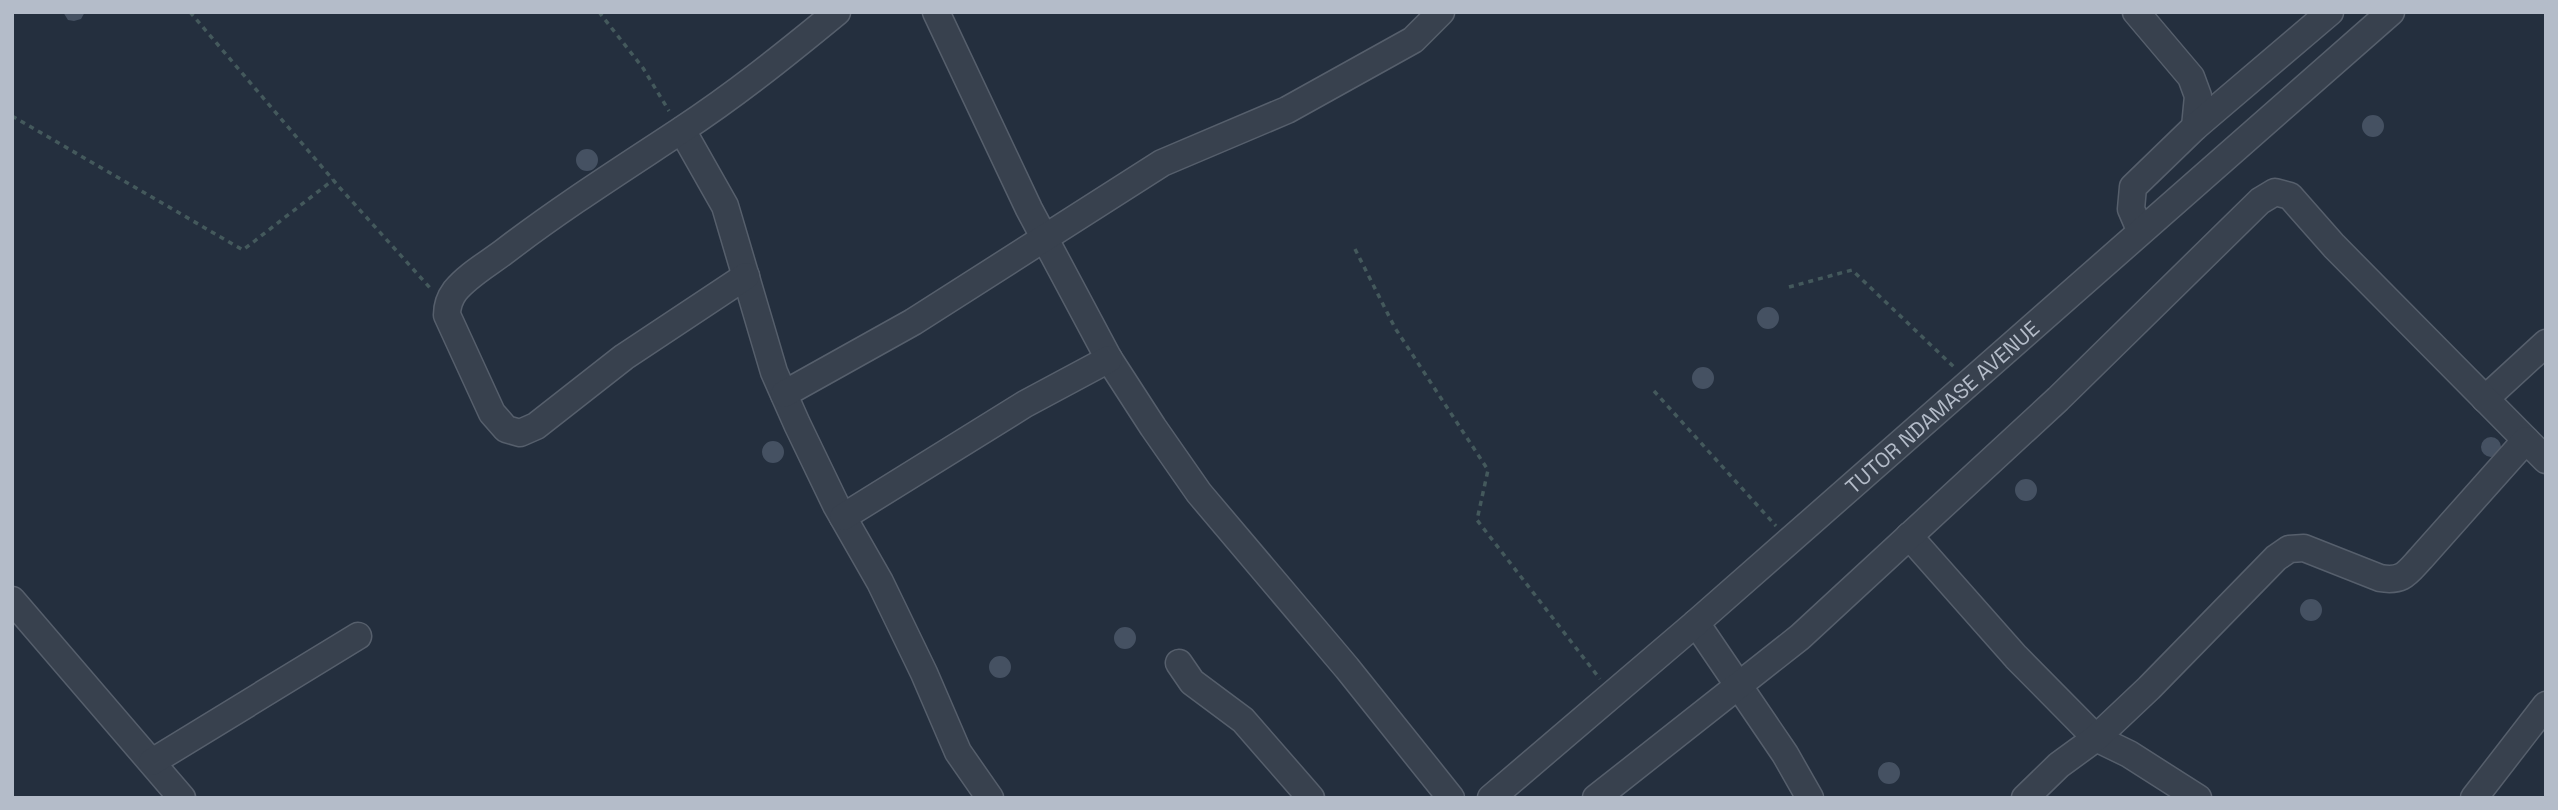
<svg xmlns="http://www.w3.org/2000/svg" width="2558" height="810" font-family="'Space Grotesk',sans-serif">
	<style>
		.building { fill: #455162 }
		.lines { fill: none; stroke-linecap: round; stroke-linejoin: round }
		.minor-casing { stroke: #565f6c; stroke-width: 29 }
		.path { stroke: #44595c; stroke-width: 3.5; stroke-dasharray: 5 5; stroke-linecap: butt }
		.minor { stroke: #38414e; stroke-width: 26 }
		.labels { text-anchor: middle; dominant-baseline: central; stroke-width: 5; stroke-linejoin: round; paint-order: stroke }
		.street-label { font-size: 21px; fill: #b4bcc9; stroke: #1d2633 }
	</style>
	<rect width="100%" height="100%" fill="#242f3e"/>
	<!-- building -->
	<path class="building" d="M63,12h22l-4,7 -7,2 -6,-1z
		M2362 126a11 11 0 1 1 22 0a11 11 0 1 1-22 0Z
		M576 160a11 11 0 1 1 22 0a11 11 0 1 1-22 0Z
		M1757 318a11 11 0 1 1 22 0a11 11 0 1 1-22 0Z
		M1692 378a11 11 0 1 1 22 0a11 11 0 1 1-22 0Z
		M2481 447a10 10 0 1 1 20 0a10 10 0 1 1-20 0Z
		M762 452a11 11 0 1 1 22 0a11 11 0 1 1-22 0Z
		M2015 490a11 11 0 1 1 22 0a11 11 0 1 1-22 0Z
		M2300 610a11 11 0 1 1 22 0a11 11 0 1 1-22 0Z
		M1114 638a11 11 0 1 1 22 0a11 11 0 1 1-22 0Z
		M989 667a11 11 0 1 1 22 0a11 11 0 1 1-22 0Z
		M1878 773a11 11 0 1 1 22 0a11 11 0 1 1-22 0Z"/>
	<g class="lines">
		<!-- minor casing -->
		<g class="minor-casing">
			<g id="minor">
				<path d="M936,12l93,197 80,150 44,68 46,66 148,175 104,130"/>
				<path d="M2136,12l55,65 7,19 -3,31"/>
				<path d="M682,130l43,76 49,166 23,52 39,81 44,77 44,91 34,79 32,46"/>
				<path d="M2140,230l-9,-21 2,-22 62,-60 135,-115"/>
				<path d="M746,276l-122,81 -88,69 -16,7 -14,-4 -14,-16 -45,-98c0,-9 2,-16 8,-24 13,-16 33,-27 50,-40 56,-43 116,-81 175,-120 55,-36 106,-77 157,-119"/>
				<path d="M784,394l129,-72 249,-159 125,-53 126,-70 28,-28"/>
				<path d="M2485,399l61,-56"/>
				<path d="M843,517l182,-113 84,-45"/>
				<path d="M1909,536l107,121 80,81 33,16 69,44"/>
				<path d="M12,600l170,198"/>
				<path d="M1696,623l89,131 25,44"/>
				<path d="M1179,663l13,19 51,38 68,78"/>
				<path d="M152,762l206,-126"/>
				<path id="s1" d="M1491,798l205,-175 695,-611"/>
				<path d="M1596,798l204,-161 258,-238 202,-198 15,-9 15,4 44,50 192,194"/>
				<path d="M2025,798l34,-33 37,-27 53,-50 127,-130 13,-9 15,-1 76,30c23,4 27,-5 41,-20l105,-118 20,20"/>
				<path d="M2474,798l72,-93"/>
			</g>
		</g>
		<!-- path -->
		<path class="path" d="M190,12l150,176 91,101
			M599,12l44,56 26,43
			M12,116l231,134 90,-70
			M1355,249l40,79 93,142 -11,50 123,159
			M1789,287l63,-17 103,98
			M1654,391l122,135"/>
		<!-- minor -->
		<use href="#minor" class="minor"/>
	</g>
	<g class="labels">
		<!-- street labels -->
		<g class="street-label">
			<text stroke="none"><textPath href="#s1" startOffset="597">TUTOR NDAMASE AVENUE</textPath></text>
		</g>
	</g>
	<!-- border -->
	<rect width="2558" height="810" fill="none" stroke="#b4bcc9" stroke-width="28"/>
</svg>
